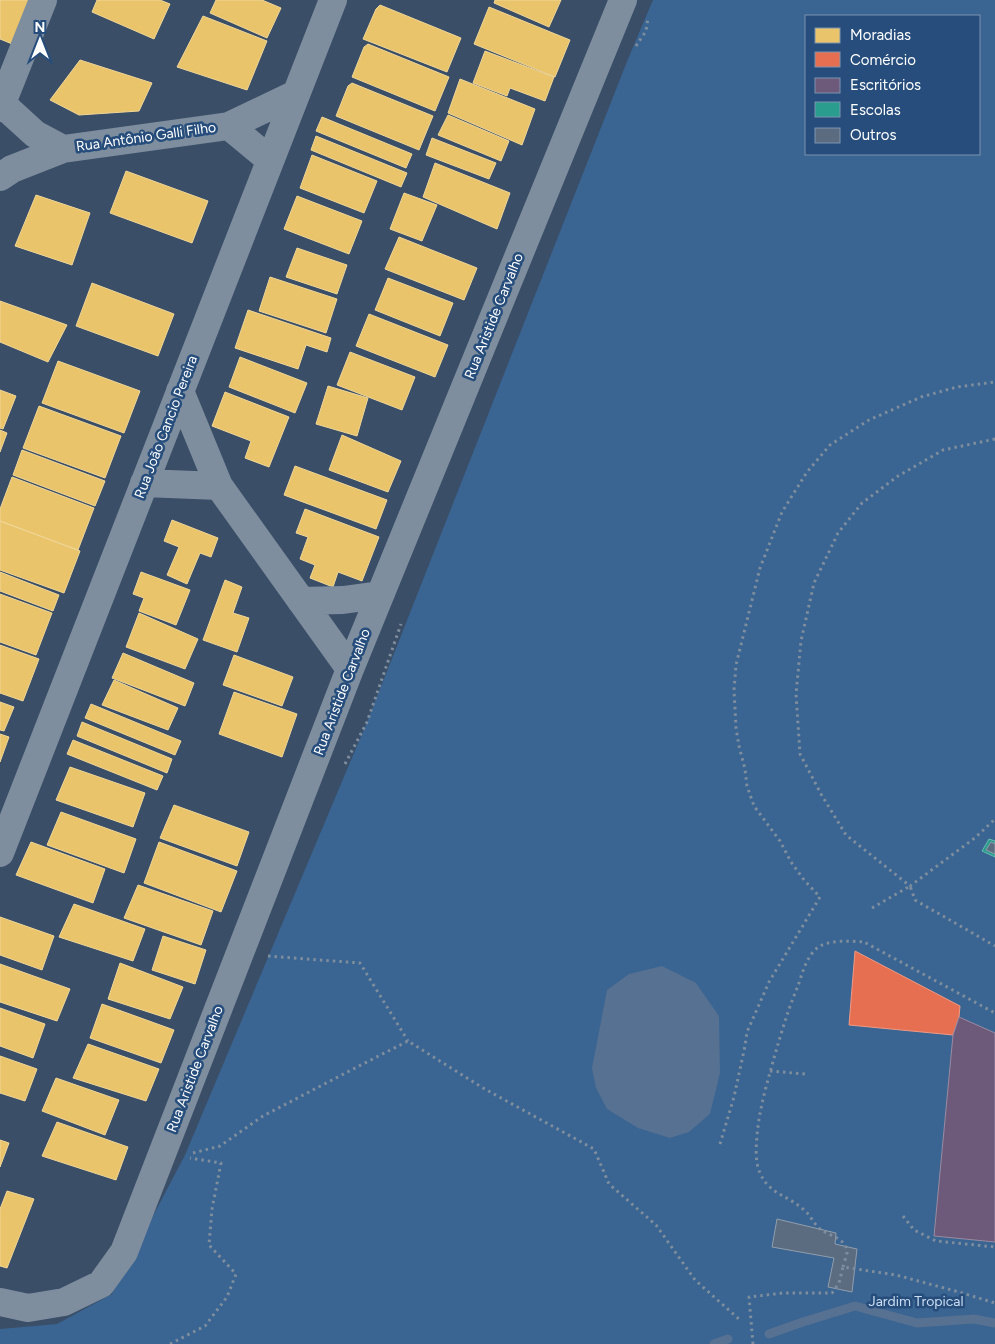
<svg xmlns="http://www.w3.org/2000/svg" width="995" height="1344" font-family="Figtree,sans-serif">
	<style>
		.green { fill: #3a6491; fill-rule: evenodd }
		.water { fill: #567192 }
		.homes { fill: #e9c46a; stroke: #f0d697 }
		.shops { fill: #e76f51; stroke: #ee9a85 }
		.offices { fill: #6d597a; stroke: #998ba2 }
		.schools { fill: #2a9d8f; stroke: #6abab1 }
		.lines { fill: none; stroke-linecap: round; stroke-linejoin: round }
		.stream { stroke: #567192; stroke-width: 9 }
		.building { fill: #5c6c80; stroke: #919ead }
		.path { stroke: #7e8e9e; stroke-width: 3; stroke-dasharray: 2.5 4; stroke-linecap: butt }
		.street { stroke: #7e8e9e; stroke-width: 28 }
		.labels { text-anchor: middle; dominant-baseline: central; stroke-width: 5; stroke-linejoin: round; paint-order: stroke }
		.street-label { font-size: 14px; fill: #fff; stroke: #264d7b }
		.park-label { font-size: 14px; fill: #cddff3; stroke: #264d7b }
	</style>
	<rect width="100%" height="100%" fill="#3a4e67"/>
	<!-- green -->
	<path class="green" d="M653,0h342v1344h-995v-15l57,-5 55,-30 73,-139 182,-433 261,-663zM806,16h173v138h-173z"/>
	<!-- water -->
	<path class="water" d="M662,966l34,17 23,33 1,57 -10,41 -21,18 -19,6 -32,-10 -31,-19 -11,-21 -4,-20 15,-78 22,-16z"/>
	<!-- homes -->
	<path class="homes" d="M0,0h36l-19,46 -17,-7z
		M97,0h63l10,4 -16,35 -62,-27z
		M216,0h46l19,8 -14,30 -57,-25z
		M495,0h66l-12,27 -55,-24z
		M380,5l81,33 -14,34 -84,-33 13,-30z
		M489,7l81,33 -15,37 -81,-33z
		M203,16l64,25 -20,49 -70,-23z
		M368,44l81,33 -14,34 -83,-34 12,-30z
		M485,51l69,26 -9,24 -35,-13 -3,8 -34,-13z
		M80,60l72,23 -13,28 -60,4 -29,-15z
		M460,79l75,30 -13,36 -74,-32z
		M352,83l81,33 -14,34 -83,-34 12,-30z
		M448,115l61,26 -8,20 -63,-26z
		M322,117l90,37 -6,14 -90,-37z
		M316,136l91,37 -6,14 -90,-37z
		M432,138l64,25 -7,16 -63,-24z
		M312,155l65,26 -13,32 -64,-25z
		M435,163l75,30 -13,36 -74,-32z
		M126,171l82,30 -16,42 -82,-30z
		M404,193l33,12 -15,36 -32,-12z
		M36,195l54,18 -18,52 -57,-19z
		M297,196l65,25 -13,33 -65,-25z
		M399,237l78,31 -13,32 -79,-31z
		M297,248l50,17 -10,29 -51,-17z
		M270,277l67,22 -11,34 -67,-22z
		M388,278l65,25 -13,33 -65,-26z
		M92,283l82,31 -16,42 -82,-30z
		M0,301l67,24 -19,37 -48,-20z
		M248,310l83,28 -4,14 -21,-7 -8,24 -63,-21z
		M369,314l79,31 -13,32 -79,-31z
		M350,352l65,25 -13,33 -65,-25z
		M240,357l67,26 -12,30 -66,-26z
		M58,361l82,30 -16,42 -82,-30z
		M328,386l40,12 -11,38 -41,-12z
		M0,390l16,6 -13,33 -3,-1z
		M225,392l64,25 -20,50 -24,-9 6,-17 -39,-15z
		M39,406l82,30 -16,42 -82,-30z
		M0,430l7,3 -7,19z
		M342,435l59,26 -13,31 -59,-22z
		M22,450l83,31 -10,25 -82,-31z
		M295,466l92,34 -11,29 -92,-34z
		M12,477l82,31 -16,42 -78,-29v-12z
		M305,509l74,28 -17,44 -24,-9 -5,15 -23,-9 5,-13 -15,-6 8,-22 -12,-4z
		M172,520l46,18 -7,19 -11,-4 -13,31 -20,-9 12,-28 -15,-6z
		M0,521l80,30 -16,42 -64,-23z
		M0,572l59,23 -6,16 -53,-20z
		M141,572l49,18 -14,35 -37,-14 5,-13 -11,-4z
		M225,580l17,7 -9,26 16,5 -12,34 -34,-12z
		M0,594l52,19 -16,42 -36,-13z
		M139,613l59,26 -13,30 -59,-22z
		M0,645l39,14 -16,42 -23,-8z
		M123,653l71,30 -9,23 -73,-28z
		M234,655l59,22 -11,29 -59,-21z
		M114,680l64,28 -10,22 -66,-25z
		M234,692l63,22 -15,43 -63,-23z
		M0,702l14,5 -10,24 -4,-1z
		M91,704l90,37 -6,14 -90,-37z
		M82,722l90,37 -5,14 -90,-37z
		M0,734l9,3 -9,25z
		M73,740l90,36 -6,14 -90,-36z
		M70,767l75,26 -12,34 -77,-27z
		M174,805l75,27 -12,34 -77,-28z
		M61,812l75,27 -12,34 -77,-28z
		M31,842l74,27 -12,34 -77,-28z
		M159,842l78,29 -16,41 -77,-29z
		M138,885l75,26 -12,34 -77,-27z
		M74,904l71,25 -12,32 -74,-24z
		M0,917l54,19 -12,34 -42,-15z
		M163,936l43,14 -11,34 -43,-14z
		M120,963l63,24 -13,32 -62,-20z
		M0,964l70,25 -13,32 -57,-19z
		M102,1004l72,26 -13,33 -71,-25z
		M0,1008l45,16 -12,34 -33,-12z
		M88,1044l71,25 -13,32 -73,-23z
		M0,1056l37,13 -12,32 -25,-8z
		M56,1078l63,22 -14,35 -63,-24z
		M57,1122l71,25 -12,33 -74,-24z
		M0,1140l9,3 -9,24z
		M7,1191l27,8 -27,69 -7,-2v-57z"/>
	<!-- shops -->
	<path class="shops" d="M855,951l105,55 -1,11 -6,18 -104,-10z"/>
	<!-- offices -->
	<path class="offices" d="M959,1017l36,16v209l-61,-6 19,-201z"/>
	<!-- schools -->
	<path class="schools" d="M989,839l6,2v16l-13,-6z"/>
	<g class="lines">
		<!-- stream -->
		<path class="stream" d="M769,1334l34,-12 52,-16 62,17 57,-4 21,4
			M714,1344l14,-5"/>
	</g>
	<!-- building -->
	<path class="building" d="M991,842l4,2v10l-9,-4z
		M777,1219l59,14 -1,11 22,5 -5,43 -24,-5 6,-29 -62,-11z"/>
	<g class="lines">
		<!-- path -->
		<path class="path" d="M636,46l10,-15 2,-13
			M995,439l-52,11 -45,26 -36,27 -24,30 -24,50 -13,58 -5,53 4,60 21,40 25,41 64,51 66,-49 19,-18
			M345,764l22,-42 34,-98
			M872,908l38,-22 5,14 80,46
			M268,956l92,7 48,78
			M770,1071l35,3
			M720,1144l14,-47 11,-51 2,-14 22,-50 51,-85 -16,-17 -13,-18 -11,-21 -26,-35 -7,-20 -2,-17 -6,-23 -3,-18 -2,-38 2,-25 24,-97 22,-56 25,-40 23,-27 39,-25 52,-23 36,-10 38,-5
			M193,1153l27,-7 43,-30 94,-49 51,-26 75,47 111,61 15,35 47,41 39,55 45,40
			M903,1216l11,14 22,11 59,6
			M843,1267c1,-4 3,-10 4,-14 0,-15 -18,-17 -27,-24 -7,-6 -10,-15 -17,-20 -16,-14 -34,-15 -43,-36 -5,-11 -4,-25 -3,-37 2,-26 10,-53 17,-78 7,-24 14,-49 24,-72 4,-12 8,-28 18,-37 11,-10 34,-8 48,-7l131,71
			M170,1344l35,-18 22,-29 9,-23 -27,-29 3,-36 9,-46 -31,-5
			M753,1344l-4,-47 34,-4h49l7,-10 4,-16 53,8 63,17 36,11"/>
		<!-- street -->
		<path class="street" d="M0,102l35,32 28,15 166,-23 67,-32
			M0,108l43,-108
			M229,126l41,34
			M0,177l12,-8 51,-20
			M180,391l39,95 131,183
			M144,483l75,3
			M301,601l42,-1 37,-5
			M0,853l333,-853
			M0,1302l28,6 36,-6 37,-18 23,-32 226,-583 273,-669"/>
	</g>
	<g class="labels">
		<!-- street labels -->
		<g class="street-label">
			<text transform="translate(146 137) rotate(-8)">Rua Antônio Galli Filho</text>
			<text transform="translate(494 316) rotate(-68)">Rua Aristide Carvalho</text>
			<text transform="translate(166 427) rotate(-69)">Rua João Cancio Pereira</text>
			<text transform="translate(342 692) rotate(-69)">Rua Aristide Carvalho</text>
			<text transform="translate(195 1069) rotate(-69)">Rua Aristide Carvalho</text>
		</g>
		<!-- park labels -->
		<g class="park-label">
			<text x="916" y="1301">Jardim Tropical</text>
		</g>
	</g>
	<!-- legend -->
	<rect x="805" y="15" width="175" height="140" fill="#264d7b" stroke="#7d94b0"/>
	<rect x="815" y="28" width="25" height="15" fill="#e9c46a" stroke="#7d94b0"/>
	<text x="850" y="40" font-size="15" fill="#ffffff">Moradias</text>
	<rect x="815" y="52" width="25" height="15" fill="#e76f51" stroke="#7d94b0"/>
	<text x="850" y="65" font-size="15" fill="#ffffff">Comércio</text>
	<rect x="815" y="78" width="25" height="15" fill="#6d597a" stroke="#7d94b0"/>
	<text x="850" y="90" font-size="15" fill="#ffffff">Escritórios</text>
	<rect x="815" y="102" width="25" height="15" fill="#2a9d8f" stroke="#7d94b0"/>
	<text x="850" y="115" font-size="15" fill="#ffffff">Escolas</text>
	<rect x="815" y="128" width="25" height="15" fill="#5c6c80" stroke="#7d94b0"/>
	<text x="850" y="140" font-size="15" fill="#ffffff">Outros</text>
	<!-- north arrow -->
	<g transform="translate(40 40)" stroke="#264d7b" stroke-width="4" paint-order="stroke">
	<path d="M0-4L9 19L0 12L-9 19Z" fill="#ffffff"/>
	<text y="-8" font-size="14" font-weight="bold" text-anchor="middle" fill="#ffffff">N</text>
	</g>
</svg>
